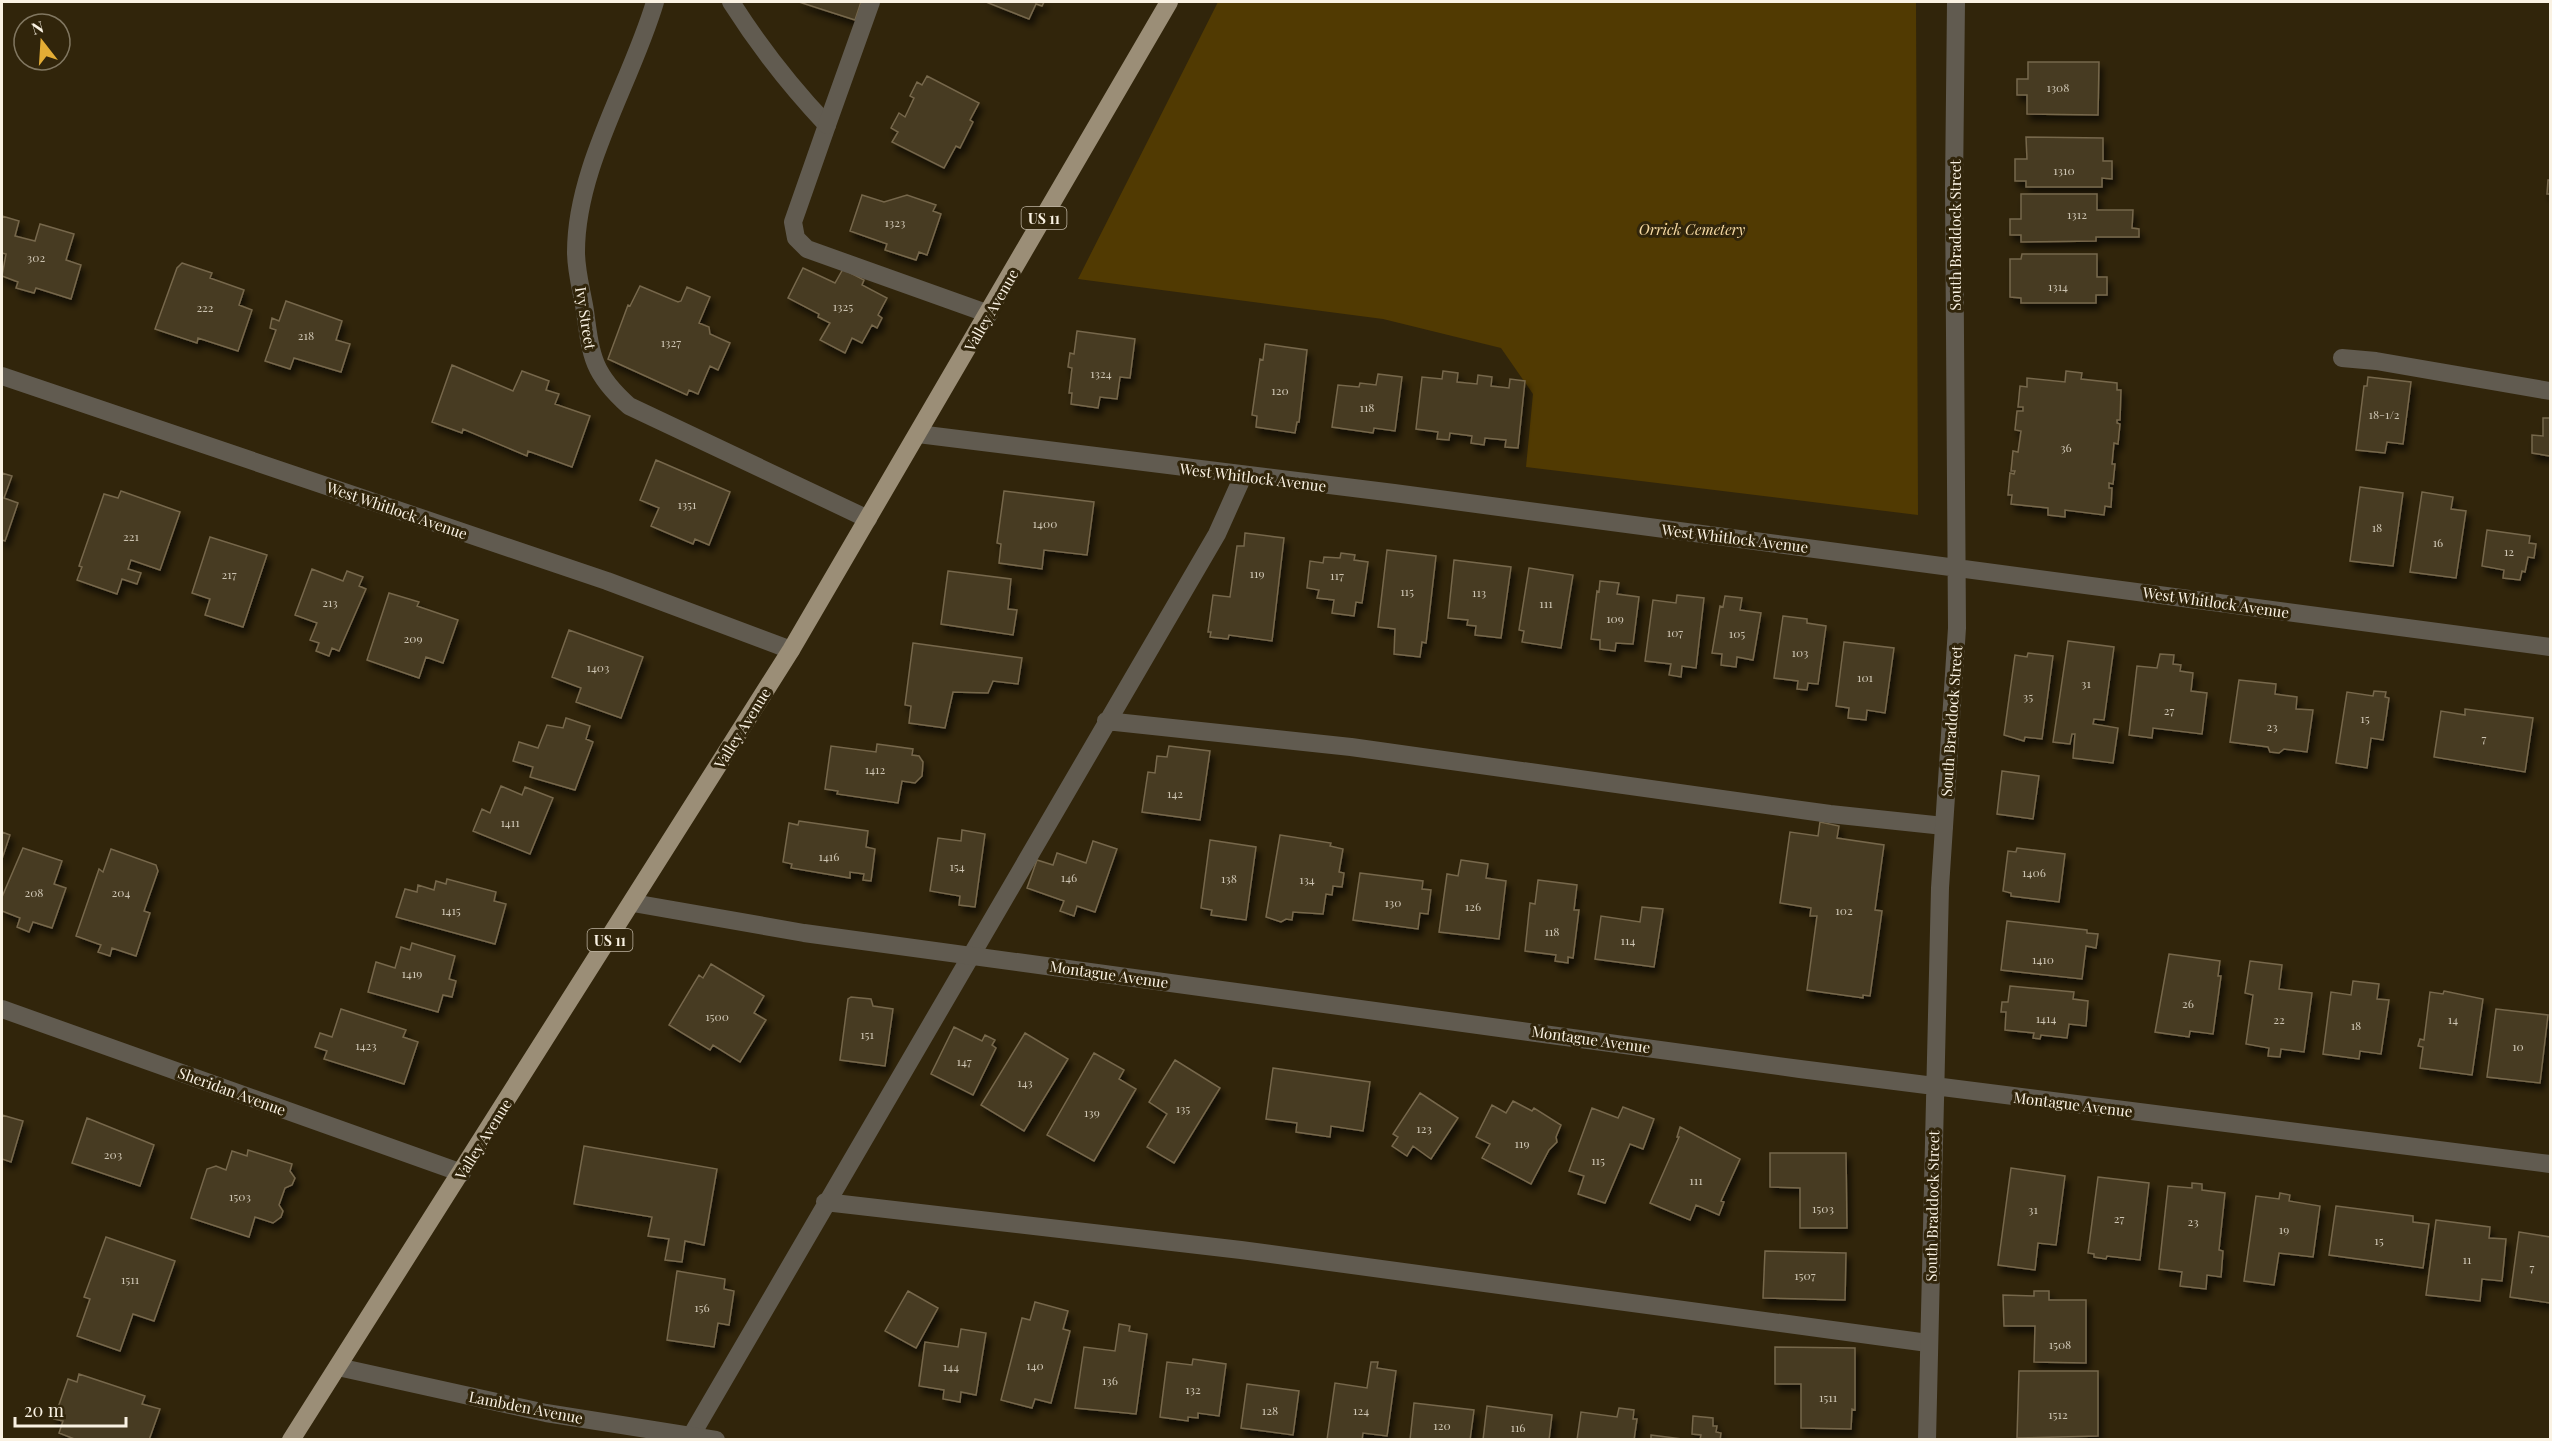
<svg xmlns="http://www.w3.org/2000/svg" width="2552" height="1441" font-family="'Playfair Display',serif">
	<style>
		.green { fill: #513a02 }
		.building { fill: #473a20; stroke: #76674c; stroke-width: 1.5; filter: url(#shadow) }
		.lines { fill: none; stroke-linecap: round; stroke-linejoin: round }
		.service { stroke: #615b50; stroke-width: 18 }
		.minor { stroke: #615b50; stroke-width: 18 }
		.primary { stroke: #9b8e77; stroke-width: 18 }
		.labels { text-anchor: middle; dominant-baseline: central; stroke-width: 6; stroke-linejoin: round; paint-order: stroke }
		.number-label { font-size: 12px; fill: #cdc4b2 }
		.shield { fill: #31250b; stroke: #beb4a2; stroke-width: 1.5 }
		.shield-label { font-size: 14px; font-weight: bold; fill: #faf2e3 }
		.park-label { font-size: 15px; font-style: italic; fill: #f8dba5; stroke: #31250b }
		.street-label { font-size: 15px; fill: #faf2e3; stroke: #31250b }
	</style>
	<defs>
		<filter id="shadow"><feDropShadow dx="3.5" dy="6" stdDeviation="3" flood-color="#0009"/></filter>
	</defs>
	<rect width="100%" height="100%" fill="#31250b"/>
	<!-- green -->
	<path class="green" d="M1218,2h698l2,513 -392,-48 7,-73 -32,-46 -118,-29 -305,-40z"/>
	<!-- building -->
	<path class="building" d="M799,2h62l-6,18z
		M986,2h58l-2,4 -6,-2 -7,15z
		M2028,62h71l-1,53 -71,-1v-19h-10v-16h11z
		M927,76l52,27 -9,17 3,2 -13,26 -4,-2 -12,22 -52,-26 6,-10 -7,-4 8,-15 6,4 9,-19 -4,-2 7,-14 5,3z
		M2026,137l77,1v23h9v18l-10,-1v9h-76v-6h-11v-22h12z
		M2548,180h2v14h-3z
		M2021,194h76v16h36l-1,18 7,1v8h-43v4l-75,1v-7h-11v-16h11z
		M862,195l22,7 23,-7 29,10 -3,6 8,3 -14,41 -8,-3 -3,8 -31,-10 2,-6 -37,-13z
		M2,216l17,5 -4,15 20,5 5,-17 34,10 -8,26 15,5 -10,34 -35,-11 -2,5 -18,-5 2,-6 -16,-6 4,-22 -4,-1z
		M2022,254h75v23h10v18h-11v8h-75v-5l-11,-1v-38h11z
		M182,263l30,10 -2,5 34,12 -5,15 13,5 -14,41 -40,-13 -1,5 -42,-14 22,-61z
		M803,268l32,15 8,-14 21,11 -2,5 25,13 -9,17 4,3 -5,10 -5,-3 -10,18 -10,-5 -7,15 -25,-13 10,-17 -12,-6 1,-3 -31,-16z
		M640,286l38,16 3,-1 6,-14 23,10 -11,26 10,4 1,7 20,9 -12,27 -8,-4 -12,28 -9,-4 -2,5 -79,-36 20,-54 2,1z
		M286,301l56,20 -6,19 14,4 -9,28 -47,-14 -4,11 -25,-8 11,-31 -6,-2 2,-10 7,3z
		M1077,331l58,8 -5,39 -10,-1 -3,22 -17,-2 -2,11 -27,-4 1,-11h-3l3,-25 -4,-1 2,-14 4,1z
		M1265,344l42,6 -8,72h-2l-2,11 -39,-6 1,-11 -5,-1 8,-56 3,1z
		M452,365l61,26 9,-20 27,10 -3,9 13,4 -4,10 35,12 -18,51 -44,-16 -1,5 -64,-27 -1,4 -30,-11z
		M1443,371l15,2 -1,9 20,2 1,-9 14,2 -1,9 18,2 1,-9 15,2 -7,67 -13,-1 1,-7 -21,-2 -1,7 -13,-2 1,-7 -22,-3 -1,7 -12,-1 1,-7 -22,-3 6,-52 20,2z
		M2066,371l16,2 -1,6 36,4v7h4l-1,30h-3v3l3,1 -2,20 -4,-1 -2,21h3l-2,20 -4,-1v5h3l-1,19 -6,-1 -1,9 -39,-5v7l-17,-2v-7l-37,-4 1,-9h-4l2,-22 4,1 1,-3h-4l2,-20 5,1 3,-21 -6,-1 2,-19h6v-4h-5l2,-21 7,1v-9l38,4z
		M1378,374l24,3 -7,54 -21,-3 -1,5 -41,-6 6,-42 21,2 1,-4 16,2z
		M2368,377l43,5 -8,62 -16,-2 -2,11 -29,-3 8,-64h3z
		M2543,418h7v38l-18,-3v-18l11,1z
		M656,460l74,32 -21,53 -14,-6 -2,5 -42,-18 8,-18 -19,-8z
		M2,473l10,3 -8,22 14,5 -13,38 -3,-1z
		M2360,487l43,6 -10,73 -43,-5z
		M121,491l59,21 -20,58 -29,-10 -3,9 13,4 -4,11 -15,-5 -5,15 -40,-14 5,-13 -3,-1 25,-72 14,4z
		M1004,491l90,11 -7,53 -43,-5 -2,19 -43,-6 2,-19 -4,-1z
		M2422,492l31,5 -2,12 15,2 -10,67 -46,-6z
		M2487,530l43,6 -1,7 7,1 -2,14 -6,-1 -3,15 -3,-1 -2,9 -17,-2 1,-8 -22,-4z
		M1245,533l39,5 -12,103 -43,-6 -1,4 -18,-2 1,-5h-3l5,-37 17,2 7,-51h7z
		M210,537l57,18 -24,72 -38,-12 5,-16 -18,-6z
		M1387,550l49,6 -10,87 -4,-1 -2,15 -26,-3 1,-25 -17,-2z
		M1341,553l14,2 -1,5 14,2 -6,41 -6,-1 -2,14 -22,-3 2,-13 -17,-2 2,-8 -12,-2 3,-27 13,2 1,-6 16,1z
		M1454,560l57,7 -10,71 -26,-3 1,-9 -9,-1 1,-5 -20,-2z
		M1529,568l44,7 -12,73 -39,-6 2,-11 -5,-1z
		M312,569l31,12 4,-10 16,6 -4,9 7,3 -27,62 -7,-3 -3,8 -13,-5 3,-8 -9,-3 7,-17 -22,-8z
		M948,571l63,8 -3,30 9,1 -4,25 -72,-11z
		M1600,581l19,2 -2,11 22,3 -6,47 -17,-1 -1,8 -15,-2v-9l-9,-1 6,-48 2,1z
		M389,593l30,9 -2,4 41,14 -15,43 -17,-6 -7,21 -52,-18z
		M1677,595l27,3 -8,70 -14,-2 -1,11 -12,-2 2,-11 -26,-3 8,-61 23,3z
		M1725,596l17,2 -2,12 21,3 -8,47 -16,-3 -1,10 -15,-2 1,-11 -10,-1 8,-47 3,1z
		M1783,616l24,3v4l19,3 -8,58 -10,-1 -1,7 -10,-1 1,-8 -24,-3z
		M569,630l74,27 -22,61 -45,-16 5,-14 -29,-11z
		M2068,641l46,6 -10,73 -10,-1 -1,5 25,4 -5,35 -40,-5 2,-24h-3l-2,10 -17,-2z
		M1844,642l50,6 -9,65 -18,-3 -1,10 -18,-2 1,-10 -13,-2z
		M913,643l109,15 -4,26 -25,-3 -5,12 -35,-1 -8,36 -36,-5 2,-17 -6,-1z
		M2028,653l25,3 -11,83 -17,-2 -1,4 -20,-6 11,-80 12,2z
		M2160,654l14,1 -1,9 8,1 -1,6 13,2 -2,18 16,2 -5,41 -49,-6 -1,10 -23,-3 8,-69 20,2z
		M2239,680l37,4 -1,10 22,3 -1,12 17,1 -6,42 -23,-3 -5,4 -9,-1 -2,-5 -38,-5z
		M2374,691l12,1 -1,5 4,1 -6,42 -12,-2 -4,30 -31,-5 11,-71 26,4z
		M2465,709l68,9 -8,54 -91,-15 7,-46 24,4z
		M566,718l24,8 -4,13 7,3 -18,48 -45,-13 3,-10 -20,-6 6,-19 19,6 9,-23 16,3z
		M877,744l36,5 -1,6 7,1 4,6 -1,14 -7,7 -13,-2 -4,22 -61,-9 1,-3 -13,-2 6,-43 45,6z
		M1169,746l41,5 -10,69 -58,-8 6,-40 7,1 2,-17 10,1z
		M2002,771l37,5 -6,43 -36,-5z
		M501,786l21,9 3,-8 28,11 -23,56 -57,-23 9,-22 8,4z
		M799,821l69,10 -2,16 9,2 -4,32 -8,-1 1,-6 -14,-2v6l-59,-10 1,-4 -9,-2 6,-39 9,2z
		M1820,822l19,4 -2,12 47,7 -9,65 7,1 -12,85 -7,-1v3l-56,-8 10,-74h-7l1,-8 -31,-5 10,-71 28,4z
		M962,830l23,4 -10,73 -16,-2 1,-9 -30,-5 8,-53 23,3z
		M2,832l8,3 -8,24z
		M1280,835l51,8 -1,3 13,3 -4,23 5,1 -2,14 -9,-1 -1,9 -6,-1 -3,20 -30,-2 -1,8 -6,-1 -5,3 -15,-5z
		M1210,840l46,7 -10,73 -35,-5 1,-5 -11,-2z
		M1093,841l24,8 -22,63 -18,-6 -3,10 -14,-5 4,-10 -37,-13 10,-28 16,5 4,-12 29,10z
		M23,848l39,13 -8,23 12,4 -14,40 -19,-6 -4,10 -12,-5 3,-9 -18,-7v-14z
		M2017,848l48,6 -6,48 -48,-6v-3l-8,-2 5,-40 8,1z
		M111,849l45,16 2,6 -14,40 6,2 -14,43 -24,-8 -2,8 -12,-4 3,-7 -25,-9 23,-67 4,3z
		M1461,860l27,4 -2,14 20,3 -7,58 -60,-7 8,-58 11,2z
		M1360,873l63,8 -1,8 9,1 -3,24 -8,-1 -2,16 -65,-9z
		M447,879l49,13 -2,9 12,3 -11,40 -99,-27 9,-28 12,3 1,-7 16,5 2,-9 10,3z
		M1538,880l39,5 -3,25h5l-6,48 -5,-1v6l-13,-2 1,-6 -31,-4 5,-48 5,1z
		M1642,907l21,2 -9,58 -59,-8 6,-43 39,6z
		M2007,921l80,9v3l11,1 -2,14 -10,-2 -4,33 -81,-9z
		M412,943l43,13 -6,23 7,2 -4,16 -9,-2 -5,17 -70,-20 8,-30 19,6 6,-21 9,3z
		M2169,954l51,7 -2,15h3l-8,58 -23,-3 -1,6 -34,-5z
		M2250,961l32,4 -3,24 33,4 -8,59 -23,-3 -1,8 -12,-1 1,-8 -23,-4 7,-49 -8,-2z
		M711,964l53,32 -10,17 12,7 -26,42 -27,-17 -3,5 -41,-25 30,-50 4,3z
		M2353,981l26,3 -2,15 12,1 -8,54 -21,-3 -1,8 -36,-5 8,-62 20,3z
		M2010,986l64,6 -1,7 15,2 -2,25 -17,-2 -2,14 -26,-3 -1,4 -7,-1 1,-5 -29,-3 1,-18h-5l1,-10h6z
		M2444,991l39,8 -11,76 -52,-7 3,-21 -5,-1 2,-7 4,1 6,-48 13,2z
		M851,997l20,2 2,7 20,3 -8,57 -45,-6 8,-61z
		M341,1009l65,21 -3,7 15,5 -14,42 -80,-25 3,-8 -12,-4 5,-14 12,4z
		M2496,1009l52,6 -8,68 -53,-6z
		M954,1027l28,14 3,-6 10,5 -3,5 4,3 -23,47 -42,-21z
		M1025,1033l43,26 -44,72 -43,-26z
		M1094,1053l30,17 -5,9 17,10 -42,72 -47,-26z
		M1175,1060l45,28 -46,75 -27,-16 20,-33 -18,-12z
		M1273,1068l97,14 -7,49 -32,-5 -1,11 -34,-5 1,-9 -31,-4z
		M1420,1093l38,25 -27,41 -18,-13 -6,10 -15,-10 6,-9 -5,-3z
		M1513,1101l19,10 2,-3 27,17 -5,12 1,5 -8,8 -18,34 -49,-26 8,-14 -14,-7 16,-32 14,8z
		M1623,1107l31,12 -11,30 -13,-5 -25,59 -27,-9 6,-18 -15,-5 23,-63 26,10z
		M2,1115l21,6 -12,41 -9,-3z
		M87,1118l67,27 -14,41 -68,-23z
		M1680,1127l60,32 -19,42 3,1 -5,13 -23,-10 -6,15 -40,-17 29,-66h-2z
		M584,1146l133,23 -13,76 -19,-4 -3,21 -17,-2 4,-21 -21,-3 4,-19 -78,-13z
		M248,1150l44,14 -2,7 5,7 -3,7 -7,3 -6,17 4,6 -2,6 -8,6 -18,-6 -6,20 -58,-19 16,-49 9,-3 10,4 6,-19 15,5z
		M1770,1153h76l1,75h-47v-40l-30,-1z
		M2011,1168l54,8 -9,69 -18,-2 -3,27 -37,-5z
		M2098,1177l51,6 -9,77 -33,-4 -1,3 -12,-2v-3l-6,-1z
		M2192,1183l10,1v6l23,3 -6,57 4,1 -2,26 -14,-2 -1,14 -26,-3 2,-14 -23,-3 9,-83 24,2z
		M2280,1193l10,2 -1,6 31,5 -7,51 -34,-4 -5,32 -30,-4 12,-85 23,3z
		M2336,1206l77,10v6l16,2 -6,44 -94,-13z
		M2436,1220l54,7 -1,11 17,1 -4,42 -20,-2 -2,22 -54,-6z
		M2519,1232l31,5v66l-40,-6z
		M106,1237l69,24 -21,60 -21,-7 -13,37 -43,-15 13,-37 -6,-2z
		M1765,1251l81,2 -1,47 -82,-2z
		M677,1271l48,8 -1,10 10,2 -5,34 -11,-2 -4,24 -47,-7z
		M908,1291l30,17 -22,40 -31,-17z
		M2034,1291h15v9h37v63l-52,-1 1,-36h-31l-1,-31 31,1z
		M1035,1302l33,9 -5,18 7,2 -19,72 -16,-4 -3,9 -31,-8 21,-82 8,2z
		M1119,1324l11,2 -1,5 18,3 -11,80 -61,-6 9,-61 31,4z
		M961,1329l25,4 -10,62 -15,-3 -1,10 -17,-3 1,-9 -25,-4 6,-44 33,5z
		M1775,1347l80,1v62l-3,-1 -1,20 -50,-1v-44h-26z
		M1193,1359l33,5 -7,52 -21,-3v5l-10,-1v4l-28,-4 7,-55 25,3z
		M1371,1362h7l-1,6 19,3 -9,65 -24,-3 -1,7h-35l8,-57 32,5z
		M2019,1371h79v65l-81,2z
		M79,1374l66,22 -3,8 18,5 -11,31h-72l-18,-7 4,-12 -9,-2 14,-40 9,3z
		M1247,1384l52,7 -6,44 -52,-7z
		M1414,1403l60,7 -4,30h-60z
		M1487,1406l65,9 -3,25h-66z
		M1619,1408l15,2 -1,9h4l-3,21h-57l4,-28 36,5z
		M1693,1416l20,2v8h4l-1,6 5,1 -1,7h-20l1,-5 -9,-1z
		M1651,1435l39,5h-39z"/>
	<g class="lines">
		<!-- service -->
		<path class="service" d="M655,2c-24,81 -79,165 -79,250 0,20 6,40 9,59 6,46 8,63 44,95l239,113
			M731,2c28,44 60,85 96,123l-34,97 3,16 11,11 182,65
			M2342,358l34,3 174,30
			M1106,721l245,26 479,67 114,12
			M825,1202l416,48 687,93
			M691,1436l526,-902 26,-58"/>
		<!-- minor -->
		<path class="minor" d="M827,125l44,-123
			M2,376l605,205 184,69
			M918,434l476,59 1156,154
			M633,903l171,30 996,136 750,95
			M2,1009l460,164
			M338,1367l208,46 170,27
			M1927,1440l13,-552 17,-260 -3,-440 2,-186"/>
		<!-- primary -->
		<path class="primary" d="M291,1440l500,-790 378,-648"/>
	</g>
	<g class="labels">
		<!-- number labels -->
		<g class="number-label">
			<text x="2058" y="87">1308</text>
			<text x="2064" y="170">1310</text>
			<text x="2077" y="214">1312</text>
			<text x="895" y="222">1323</text>
			<text x="36" y="257">302</text>
			<text x="2058" y="286">1314</text>
			<text x="843" y="306">1325</text>
			<text x="205" y="307">222</text>
			<text x="306" y="335">218</text>
			<text x="671" y="342">1327</text>
			<text x="1101" y="373">1324</text>
			<text x="1280" y="390">120</text>
			<text x="1367" y="407">118</text>
			<text x="2384" y="414">18-1/2</text>
			<text x="2066" y="447">36</text>
			<text x="687" y="504">1351</text>
			<text x="1045" y="523">1400</text>
			<text x="2377" y="527">18</text>
			<text x="131" y="536">221</text>
			<text x="2438" y="542">16</text>
			<text x="2509" y="551">12</text>
			<text x="1257" y="573">119</text>
			<text x="229" y="574">217</text>
			<text x="1337" y="575">117</text>
			<text x="1407" y="591">115</text>
			<text x="1479" y="592">113</text>
			<text x="330" y="602">213</text>
			<text x="1546" y="603">111</text>
			<text x="1615" y="618">109</text>
			<text x="1675" y="632">107</text>
			<text x="1737" y="633">105</text>
			<text x="413" y="638">209</text>
			<text x="1800" y="652">103</text>
			<text x="598" y="667">1403</text>
			<text x="1865" y="677">101</text>
			<text x="2086" y="683">31</text>
			<text x="2028" y="696">35</text>
			<text x="2169" y="710">27</text>
			<text x="2365" y="718">15</text>
			<text x="2272" y="726">23</text>
			<text x="2484" y="738">7</text>
			<text x="875" y="769">1412</text>
			<text x="1175" y="793">142</text>
			<text x="510" y="822">1411</text>
			<text x="829" y="856">1416</text>
			<text x="957" y="866">154</text>
			<text x="2034" y="872">1406</text>
			<text x="1069" y="877">146</text>
			<text x="1229" y="878">138</text>
			<text x="1307" y="879">134</text>
			<text x="34" y="892">208</text>
			<text x="121" y="892">204</text>
			<text x="1393" y="902">130</text>
			<text x="1473" y="906">126</text>
			<text x="451" y="910">1415</text>
			<text x="1844" y="910">102</text>
			<text x="1552" y="931">118</text>
			<text x="1628" y="940">114</text>
			<text x="2043" y="959">1410</text>
			<text x="412" y="973">1419</text>
			<text x="2188" y="1003">26</text>
			<text x="717" y="1016">1500</text>
			<text x="2046" y="1018">1414</text>
			<text x="2279" y="1019">22</text>
			<text x="2453" y="1019">14</text>
			<text x="2356" y="1025">18</text>
			<text x="867" y="1034">151</text>
			<text x="366" y="1045">1423</text>
			<text x="2518" y="1046">10</text>
			<text x="964" y="1061">147</text>
			<text x="1025" y="1082">143</text>
			<text x="1183" y="1108">135</text>
			<text x="1092" y="1112">139</text>
			<text x="1424" y="1128">123</text>
			<text x="1522" y="1143">119</text>
			<text x="113" y="1154">203</text>
			<text x="1598" y="1160">115</text>
			<text x="1696" y="1180">111</text>
			<text x="240" y="1196">1503</text>
			<text x="1823" y="1208">1503</text>
			<text x="2033" y="1209">31</text>
			<text x="2119" y="1218">27</text>
			<text x="2193" y="1221">23</text>
			<text x="2284" y="1229">19</text>
			<text x="2379" y="1240">15</text>
			<text x="2467" y="1259">11</text>
			<text x="2532" y="1267">7</text>
			<text x="1805" y="1275">1507</text>
			<text x="130" y="1279">1511</text>
			<text x="702" y="1307">156</text>
			<text x="2060" y="1344">1508</text>
			<text x="1035" y="1365">140</text>
			<text x="951" y="1366">144</text>
			<text x="1110" y="1380">136</text>
			<text x="1193" y="1389">132</text>
			<text x="1828" y="1397">1511</text>
			<text x="1270" y="1410">128</text>
			<text x="1361" y="1410">124</text>
			<text x="2058" y="1414">1512</text>
			<text x="1442" y="1425">120</text>
			<text x="1518" y="1427">116</text>
		</g>
		<!-- shield labels -->
		<g class="shield">
			<rect x="1021.5" y="207" width="45" height="22" rx="4.5"/>
			<rect x="587.5" y="929" width="45" height="22" rx="4.5"/>
		</g>
		<g class="shield-label">
			<text x="1044" y="218">US 11</text>
			<text x="610" y="940">US 11</text>
		</g>
		<!-- park labels -->
		<g class="park-label">
			<text x="1692" y="229">Orrick Cemetery</text>
		</g>
		<!-- street labels -->
		<g class="street-label">
			<text transform="translate(1955 235) rotate(-90)">South Braddock Street</text>
			<text transform="translate(991 310) rotate(-60)">Valley Avenue</text>
			<text transform="translate(586 318) rotate(81)">Ivy Street</text>
			<text transform="translate(1253 477) rotate(7)">West Whitlock Avenue</text>
			<text transform="translate(397 510) rotate(19)">West Whitlock Avenue</text>
			<text transform="translate(1735 538) rotate(7)">West Whitlock Avenue</text>
			<text transform="translate(2216 602) rotate(8)">West Whitlock Avenue</text>
			<text transform="translate(1951 721) rotate(-86)">South Braddock Street</text>
			<text transform="translate(742 728) rotate(-58)">Valley Avenue</text>
			<text transform="translate(1109 974) rotate(8)">Montague Avenue</text>
			<text transform="translate(1591 1039) rotate(8)">Montague Avenue</text>
			<text transform="translate(232 1091) rotate(20)">Sheridan Avenue</text>
			<text transform="translate(2073 1104) rotate(7)">Montague Avenue</text>
			<text transform="translate(483 1139) rotate(-58)">Valley Avenue</text>
			<text transform="translate(1932 1206) rotate(-89)">South Braddock Street</text>
			<text transform="translate(526 1407) rotate(11)">Lambden Avenue</text>
		</g>
	</g>
	<!-- border -->
	<rect width="2552" height="1441" fill="none" stroke="#faf2e3" stroke-width="6"/>
	<!-- north arrow -->
	<g transform="translate(42 42) rotate(343)"><circle r="28" fill="#31250b" stroke="#817761" stroke-width="1.5"/>
	<path d="M0-4.5L10 22L0 15L-10 22Z" fill="#e4ad35"/>
	<text y="-9" font-size="16" font-weight="bold" text-anchor="middle" fill="#faf2e3">N</text>
	</g>
	<!-- scale -->
	<path d="M15 1417v9h111v-9" fill="none" stroke="#faf2e3" stroke-width="3"/>
	<text x="24" y="1417" font-size="18" fill="#faf2e3" stroke="#31250b" stroke-width="4.5" paint-order="stroke">20 m</text>
</svg>
